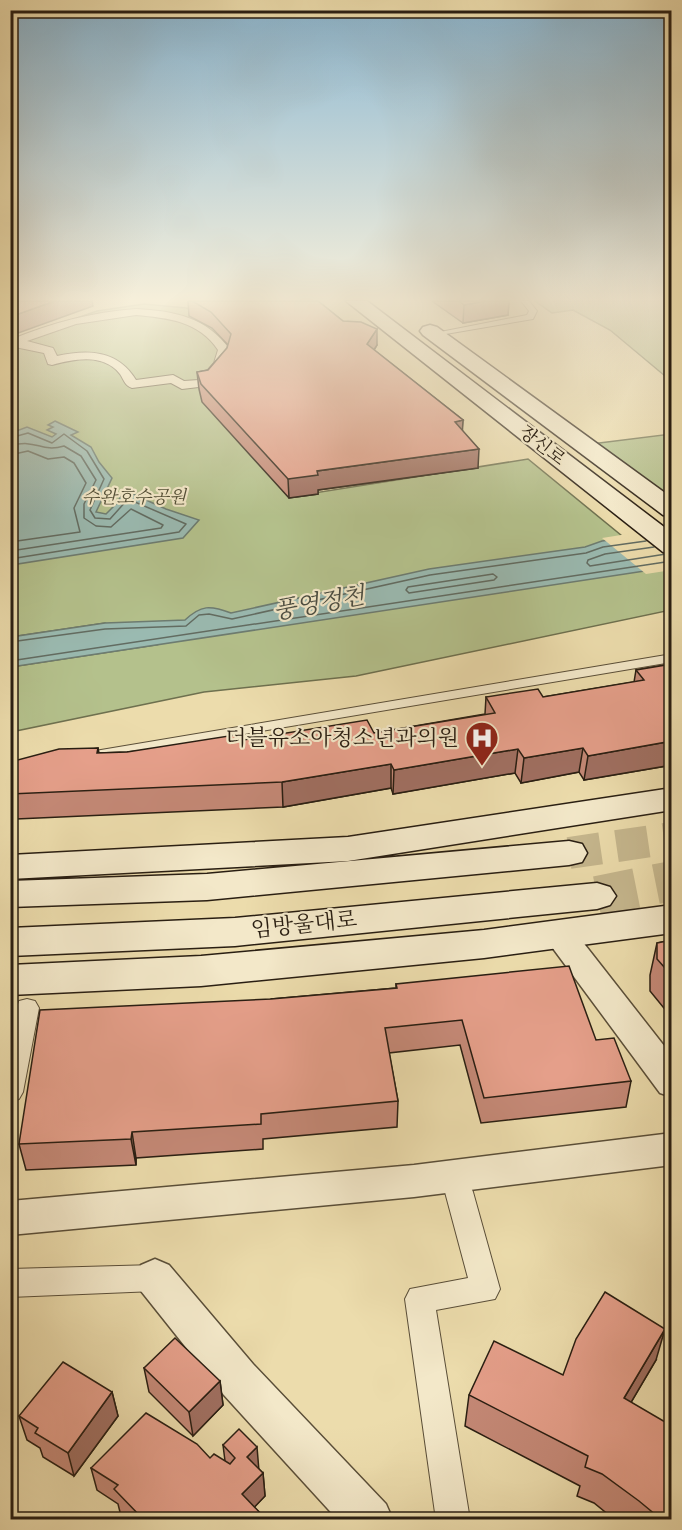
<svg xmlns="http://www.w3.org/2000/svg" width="682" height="1530" font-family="'IM FELL DW Pica','Noto Serif KR',serif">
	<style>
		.green { fill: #b4c18c; stroke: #6e704f; stroke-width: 1.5 }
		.water { fill: #9abab1; stroke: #6d7c71; stroke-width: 1.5 }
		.pier { fill: #ecdcac }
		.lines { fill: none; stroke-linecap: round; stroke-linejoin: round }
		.shore { stroke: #626c62; stroke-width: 1.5 }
		.secondary-tunnel-far1 { stroke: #c5b68d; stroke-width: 32; stroke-dasharray: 32 16; stroke-linecap: butt }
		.secondary-tunnel { stroke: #c5b68d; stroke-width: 40; stroke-dasharray: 40 20; stroke-linecap: butt }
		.service-casing { stroke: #5a4e38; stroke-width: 2 }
		.pedestrian-casing { stroke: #5a4e38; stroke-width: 2 }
		.minor-casing { stroke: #5a4e38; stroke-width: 3 }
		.secondary-casing { stroke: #291e12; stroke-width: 3 }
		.service { fill: #f3e8c9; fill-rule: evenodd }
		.pedestrian { fill: #f3e8c9; fill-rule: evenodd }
		.minor { fill: #f3e8c9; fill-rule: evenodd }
		.secondary { fill: #f3e8c9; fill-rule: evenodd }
		.wall { fill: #c58977; stroke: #291e12; stroke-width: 1.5 }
		.shaded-wall { fill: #a06f61; stroke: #291e12; stroke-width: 1.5 }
		.building { fill: #e59f8a; stroke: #291e12; stroke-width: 1.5 }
		.labels { text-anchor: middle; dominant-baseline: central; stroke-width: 4.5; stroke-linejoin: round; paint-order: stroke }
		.far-street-label { font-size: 18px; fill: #291e12; stroke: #f3e8c9 }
		.far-park-label { font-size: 18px; font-style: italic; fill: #534f37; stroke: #f3e8c9 }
		.poi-label { font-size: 22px; fill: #291e12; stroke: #f3e8c9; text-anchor: end }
		.street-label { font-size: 22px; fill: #291e12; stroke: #f3e8c9 }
		.water-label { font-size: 24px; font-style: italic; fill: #4b4d42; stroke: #f3e8c9 }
	</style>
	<rect width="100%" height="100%" fill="#ecdcac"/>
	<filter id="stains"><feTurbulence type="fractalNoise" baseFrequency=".00333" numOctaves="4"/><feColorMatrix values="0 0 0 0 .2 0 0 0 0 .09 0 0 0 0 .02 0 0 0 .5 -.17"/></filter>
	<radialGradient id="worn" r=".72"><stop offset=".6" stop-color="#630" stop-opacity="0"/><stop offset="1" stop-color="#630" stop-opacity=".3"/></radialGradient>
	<!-- green -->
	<path class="green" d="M535,301h136v80l-61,-51 -37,-20 -21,3z
		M144,304l53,5 30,20 75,166 226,-36 143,117v34l-315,66 -152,16 -193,40v-65l145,-22 -51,-22 -94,14v-296l86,-30z
		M671,434v65l-80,-55z"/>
	<!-- water -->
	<path class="water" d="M55,421l23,11 -7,3 20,12 8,15 13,16 -16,34 10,2 11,-11 7,-13 42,19 33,11 -16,18 -172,27v-132l16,-6 25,10 4,-3 -9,-4 6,-3 -5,-2z
		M635,537l36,30 -660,100v-30l94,-14 80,-3c16,-15 25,-15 46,-7l198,-44 156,-22 17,-6z"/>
	<!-- pier -->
	<path class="pier" d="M672,527v43l-26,4 -44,-36z"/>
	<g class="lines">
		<!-- shore -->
		<path class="shore" d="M10,438l18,-5 24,10 12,-9 23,17 17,28 -14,31 5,8 15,1 18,-20 58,25 -7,8 -169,27
			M10,446c27,-8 30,7 54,0l17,10 15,24 -12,24v14l12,8 15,1 20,-18 32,16 -2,3 -151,23
			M10,455l18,-4 20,8 16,-2 10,6 12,20 -12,25 6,24 -70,10
			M654,547l-49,7 -17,6 -1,3 3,3 76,-12
			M493,574l4,3 -3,3 -85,13 -3,-3 2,-3z
			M10,642l95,-13 81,-3 13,-11 10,-1 23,5 198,-44 156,-22 17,-6 43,-6
			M10,661l662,-100"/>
		<!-- secondary-tunnel-far1 -->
		<path class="secondary-tunnel-far1" d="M569,853l103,-15"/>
		<!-- secondary-tunnel -->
		<path class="secondary-tunnel" d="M597,896l75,-15"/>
		<!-- service casing -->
		<g class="service-casing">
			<path id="service" d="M521,301h8l8,10 -4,8 -99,17 -4,-2 97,-19 2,-4z
				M672,654v8l-577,97 -7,-4 7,-4z"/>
		</g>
		<!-- pedestrian casing -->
		<g class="pedestrian-casing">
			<path id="pedestrian" d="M136,309c38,2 71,8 94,41l-4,14 -19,22 -25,3 -11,-6 -39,5c-7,-2 -8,-8 -12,-14 -17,-21 -45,-15 -68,-9l-4,-1 -4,-11 -34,-7v-6c41,-17 82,-28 126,-31zM136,315c32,3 63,6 82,35l-4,13 -15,17 -15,1 -11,-6 -37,5c-18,-30 -48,-31 -79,-24l-4,-8 -26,-7 49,-17z
				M27,999l8,2 4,7 -16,84 -4,7 -9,3v-73l9,-28z
				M459,1180l10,3 4,9 27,97 -5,10 -59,11 34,210h-34l-31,-221 5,-10 58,-11 -23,-86 4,-9z
				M155,1265l10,3 4,10 -4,10 -10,3 -145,6v-28z"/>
		</g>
		<!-- minor casing -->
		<g class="minor-casing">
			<path id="minor" d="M560,924l11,3 101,129v41l-12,-4 -111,-150 -5,-8 5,-8z
				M672,1133v32l-258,32 -404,38v-34l404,-36z
				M155,1259l14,6 84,99 133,140 7,16h-55l-115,-126 -82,-103 -6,-13 6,-13z"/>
		</g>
		<!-- secondary casing -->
		<g class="secondary-casing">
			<path id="secondary" d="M346,301h21l305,232v21l-9,-2z
				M430,325l7,2 235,171v19l-9,-2 -240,-180 -3,-4 3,-4z
				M672,788v22l-324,51 -338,18v-24l338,-18z
				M569,841l13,3 5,9 -5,9 -13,3 -362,35 -197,7v-26l197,-7z
				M597,883l13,4 6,9 -6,9 -13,4 -362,37 -225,10v-28l225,-10z
				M672,905v28l-188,25 -283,28 -191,9v-30l191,-9 283,-26z"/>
		</g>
		<!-- service -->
		<use href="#service" class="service"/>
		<!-- pedestrian -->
		<use href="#pedestrian" class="pedestrian"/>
		<!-- minor -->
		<use href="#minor" class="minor"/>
		<!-- secondary -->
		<use href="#secondary" class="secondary"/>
	</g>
	<!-- wall -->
	<path class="wall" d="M188,301h130l25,20 34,24 -3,5 89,70 -1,10 16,38 -160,22v4l-29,4 -87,-96 -3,-13 -2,-17 11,-2 19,-22 1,-3 -16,-17 -23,-12z
		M432,301h77l-1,14 -45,8z
		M672,664v101l-88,15 -5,-8 -58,11 -6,-10 -122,21 -2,-6 -108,19 -267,12h-6v-57l88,-14 1,5 28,-1 110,-11 137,-8 111,-19 1,-17h57l91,-15 2,-12z
		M672,940v78l-22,-27v-16l7,-32z
		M396,984l200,56 35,41 -5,26 -145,16 -21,-78 -71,8 9,48 -1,26 -134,12v10l-127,9v7l-110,5 -7,-26 252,-145 125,-11z
		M656,1360l-25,42 41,118h-57l-21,-17 -17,-7 3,-10 -115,-60 4,-31 94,-20z
		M144,1368l76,13 3,24 -30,31 -44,-44z
		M112,1392l6,24 -44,60 -31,-19 -3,-9 -13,-8 -8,-24z
		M223,1445l36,24 4,4 2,23 -11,11 13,13h-139l-8,-8 -2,-8 -21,-14 -6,-22 119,-10 15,3z"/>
	<!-- shaded-wall -->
	<path class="shaded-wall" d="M55,301h37l1,5 -83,30v-19z
		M486,301h23l-1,14 -45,8 1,-18z
		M377,329v16l-10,16v-17z
		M463,420l-1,19 -7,-17z
		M479,449l-1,19 -160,22v4l-29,4 -1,-19 29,-8z
		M672,741v24l-88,15 4,-24z
		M583,748l-4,24 -58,11 3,-25z
		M518,749l-3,24 -122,21 1,-24z
		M391,764v24l-108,19 -1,-25z
		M132,1132l4,26v7l-5,-26z
		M665,1329l-9,31 -40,68 8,-30z
		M220,1381l3,24 -30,31 -4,-24z
		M112,1392l6,24 -44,60 -6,-23z
		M257,1447l2,24 -12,-14z
		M263,1473l2,23 -20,21 -3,-23z"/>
	<!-- building -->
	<path class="building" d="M10,301h45l-45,16z
		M192,301h126l25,20 18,1 16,7 -10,15 96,76 -8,2 24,27 -162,22 1,4 -30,4 -87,-95 -4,-12 11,-2 19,-22 4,-14 -20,-22z
		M459,301h27l-22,4z
		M672,664v77l-84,15 -5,-8 -59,10 -6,-9 -124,21 -3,-6 -109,18 -272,12v-32l49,-13 39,-1 -1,5 30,-1 108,-17 2,6 130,-21 7,13 121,-20 -9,-16 52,-8 5,8 101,-17 -8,-10z
		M672,940v36l-15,-17v-16z
		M569,966l27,74 18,-2 17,43 -147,17 -22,-78 -77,8 13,73 -137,13v10l-129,8 -1,7 -112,5 21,-134 231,-11 126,-11 -1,-4z
		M605,1292l60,37 -41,69 48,28v94h-10l-23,-19 -37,-27 -17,-7 3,-11 -119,-61 25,-54 69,34 13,-36z
		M175,1338l45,43 -31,31 -45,-44z
		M63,1362l49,30 -44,61 -33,-20 3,-5 -19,-12z
		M146,1413l51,31 13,14 4,-4 16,10 5,-6 -12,-13 16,-16 18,18 -10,10 16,16 -21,21 25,26h-123l-30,-31 4,-4 -27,-17z"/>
	<!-- sky -->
	<linearGradient id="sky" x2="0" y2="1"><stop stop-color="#89b6d2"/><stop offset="0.58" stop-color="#f6efda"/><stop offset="1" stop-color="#f6efda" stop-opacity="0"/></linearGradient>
	<rect width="682" height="516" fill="url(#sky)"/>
	<!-- icons -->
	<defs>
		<g id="hospital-pin" transform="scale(1.725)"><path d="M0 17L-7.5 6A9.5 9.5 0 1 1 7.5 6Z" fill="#8f2418" stroke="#f3e8c9"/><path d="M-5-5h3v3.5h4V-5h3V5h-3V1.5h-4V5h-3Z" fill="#fff"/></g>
	</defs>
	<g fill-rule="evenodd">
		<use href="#hospital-pin" x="482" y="738"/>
	</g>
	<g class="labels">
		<!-- far-street labels -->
		<g class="far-street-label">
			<text transform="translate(542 446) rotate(38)">장신로</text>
		</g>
		<!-- far-park labels -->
		<g class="far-park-label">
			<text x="134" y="498">수완호수공원</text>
		</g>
		<!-- poi labels -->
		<g class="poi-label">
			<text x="459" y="738">더블유소아청소년과의원</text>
		</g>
		<!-- street labels -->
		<g class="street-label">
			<text transform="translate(304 925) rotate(-6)">임방울대로</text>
		</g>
		<!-- water labels -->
		<g class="water-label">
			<text transform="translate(319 604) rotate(-10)">풍영정천</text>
		</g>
	</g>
	<!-- margin -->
	<rect width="682" height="1530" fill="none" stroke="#ecdcac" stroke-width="36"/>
	<rect x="12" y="12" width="658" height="1506" fill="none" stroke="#291e12" stroke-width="3"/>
	<rect x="18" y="18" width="646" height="1494" fill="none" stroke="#291e12" stroke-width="1.5"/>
	<rect width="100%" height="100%" filter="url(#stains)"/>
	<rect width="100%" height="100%" fill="url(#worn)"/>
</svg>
